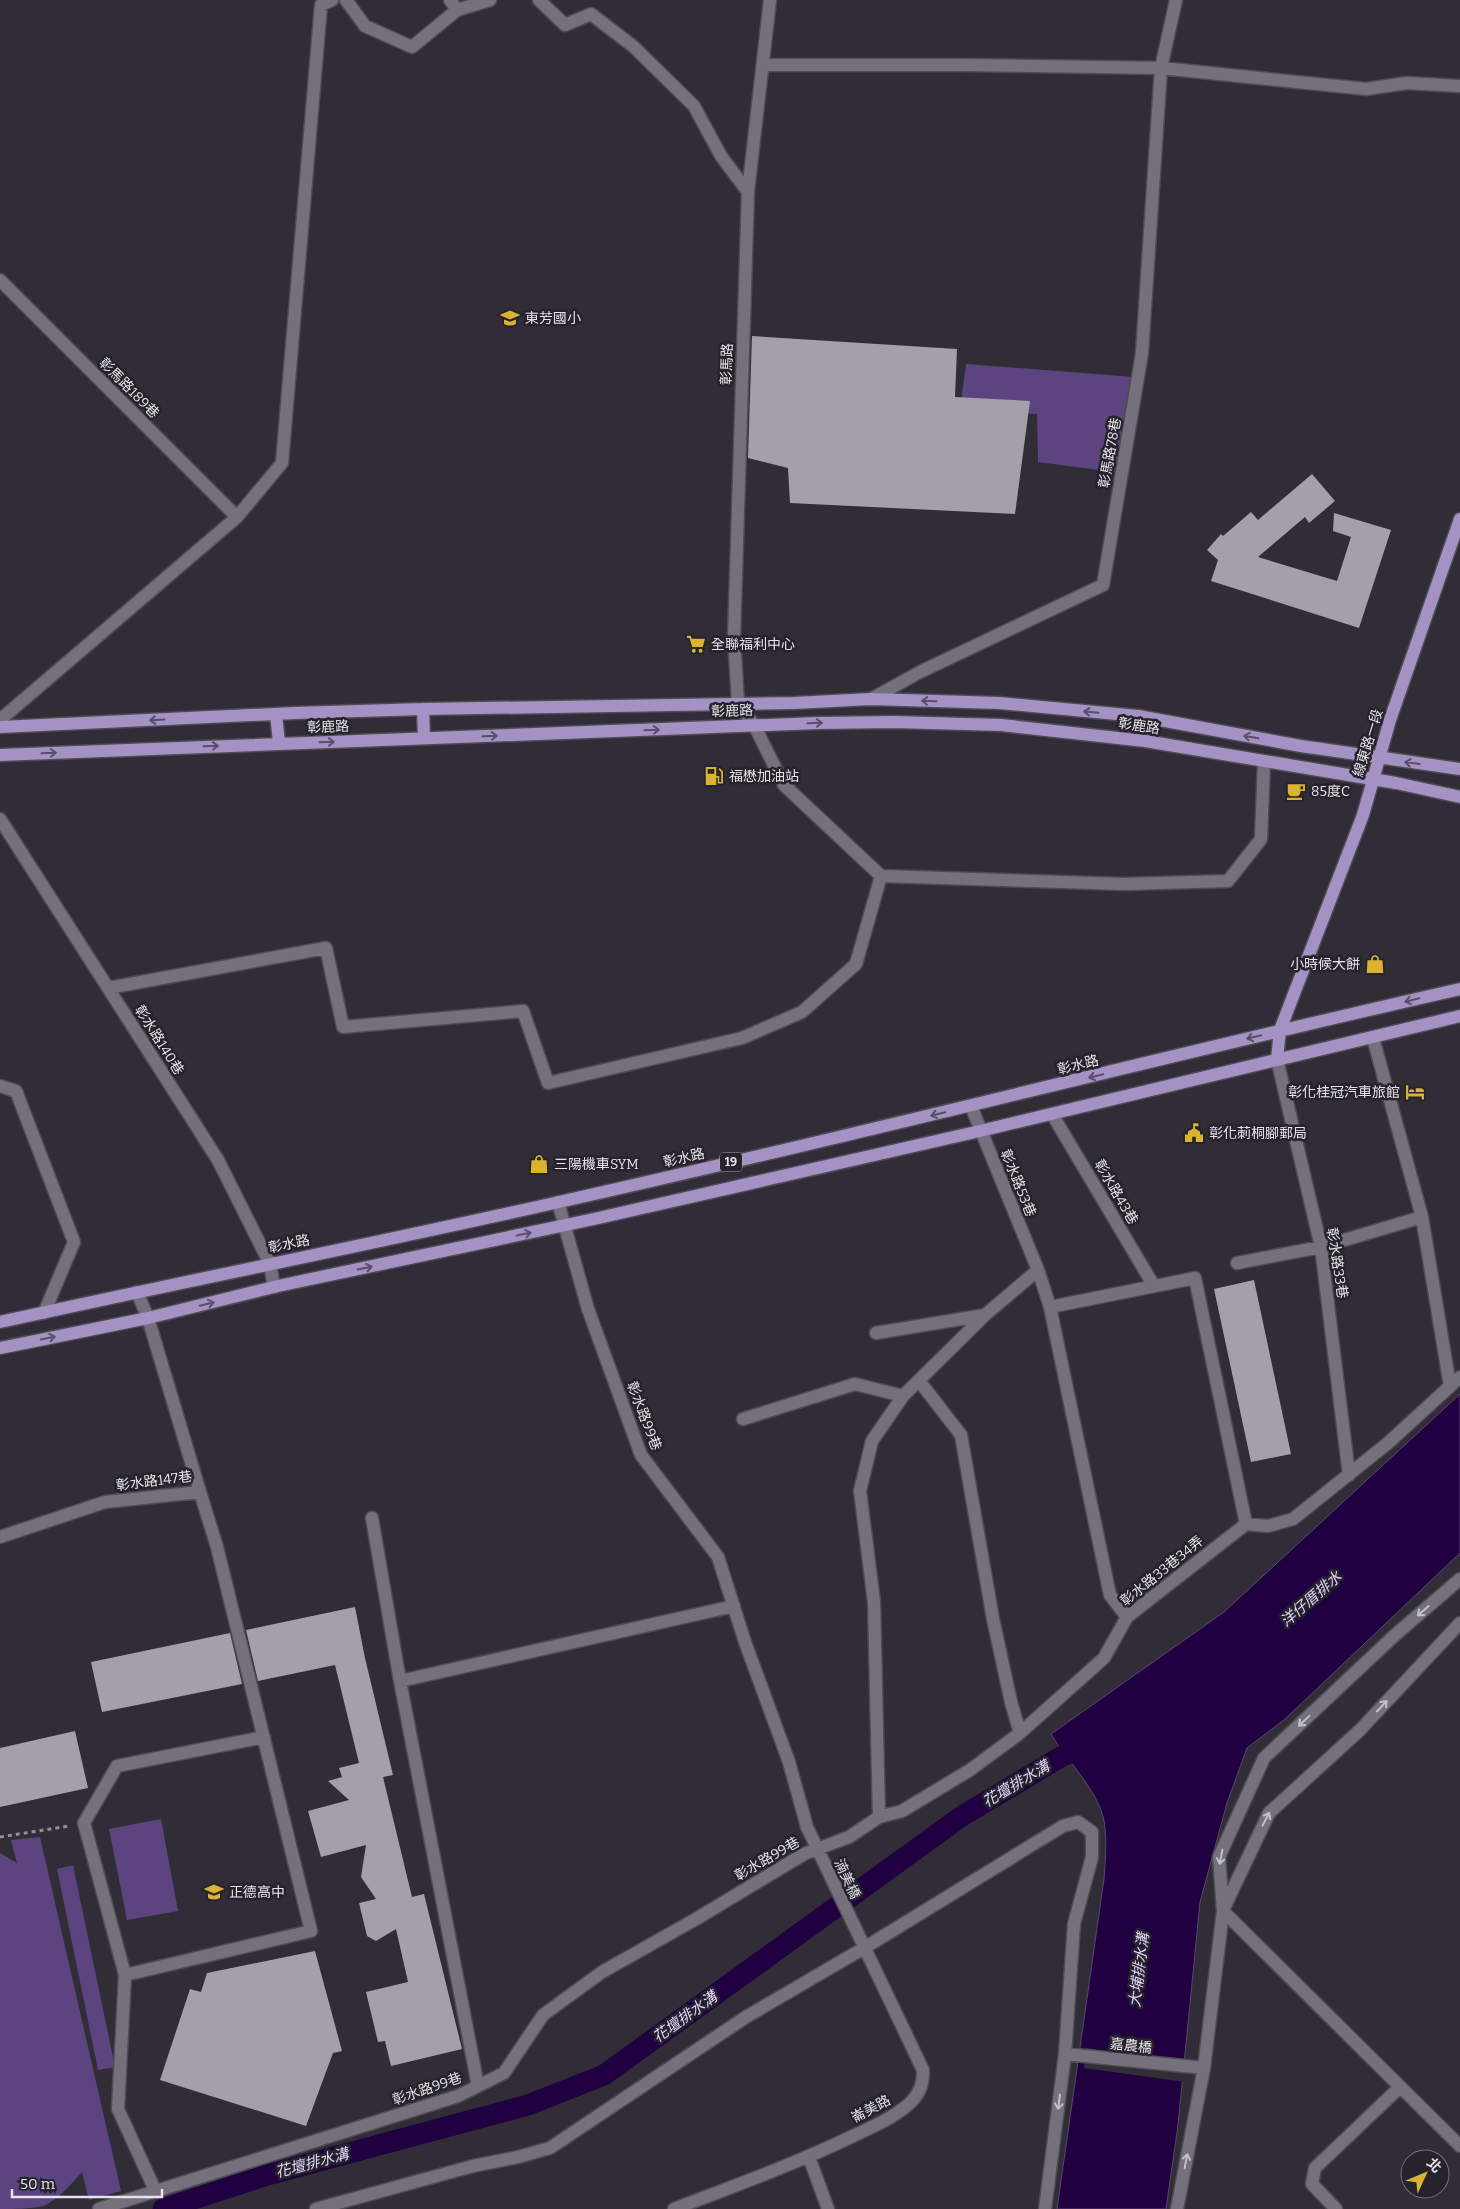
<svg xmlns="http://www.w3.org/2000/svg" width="1460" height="2209" font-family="Bitter,'Noto Sans TC',serif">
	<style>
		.green { fill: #5c4481 }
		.water { fill: #210041; stroke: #5c4473 }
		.pier { fill: #302d36 }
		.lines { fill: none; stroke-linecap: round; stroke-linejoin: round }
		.canal { stroke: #210041; stroke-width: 21 }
		.building { fill: #a3a0ab }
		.minor-casing { stroke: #4d4b53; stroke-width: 15 }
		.major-casing { stroke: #4d4b53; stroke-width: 15 }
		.path { stroke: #928f97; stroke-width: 3; stroke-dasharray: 4 4; stroke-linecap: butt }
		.minor { stroke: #75717c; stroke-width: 12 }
		.major { stroke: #a392c3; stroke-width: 12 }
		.oneway { stroke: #584f68 }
		.oneway2 { stroke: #c3c1c8 }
		.labels { text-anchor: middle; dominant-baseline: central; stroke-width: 5; stroke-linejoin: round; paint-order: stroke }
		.shield { fill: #26232c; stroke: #aca9b0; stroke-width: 1 }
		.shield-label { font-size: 12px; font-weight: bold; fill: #e5e3e9 }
		.poi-label { font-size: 14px; fill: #e5e3e9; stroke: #26232c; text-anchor: start }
		.street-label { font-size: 14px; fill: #e5e3e9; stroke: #26232c }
		.water-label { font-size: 15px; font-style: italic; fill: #e0d3fb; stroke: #26232c }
	</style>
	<rect width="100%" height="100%" fill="#302d36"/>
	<!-- green -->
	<path class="green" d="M966,364l168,13 -12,96 -84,-11 -1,-48 -77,-5z
		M161,1819l17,92 -51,9 -18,-91z
		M40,1837l81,354 -32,9 -7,-28c-11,12 -24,28 -39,34 -13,3 -29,3 -43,3v-356l17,10 -6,-23z
		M73,1865l42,202 -17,3 -41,-201z"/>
	<!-- water -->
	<path class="water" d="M1460,1394v159l-175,166 -38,29 -20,55 -27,99 -22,223 -12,84h-109l47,-330c1,-17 3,-35 1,-51 -2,-33 -38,-67 -54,-94l173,-122z"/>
	<!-- pier -->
	<path class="pier" d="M1086,2048l101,14 -2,20 -101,-14z"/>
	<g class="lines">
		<!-- canal -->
		<path class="canal" d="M163,2209l104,-34 261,-70 76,-30 358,-259 102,-61 28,-7"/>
	</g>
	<!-- building -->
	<path class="building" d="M752,336l205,13 -2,48 75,4 -15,113 -225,-11 -2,-35 -40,-10z
		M1312,474l23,27 -26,22 -4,-6 -47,40 79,24 14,-44 -18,-6 1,-18 57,17 -32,98 -148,-47 7,-21 -11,-10 14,-16 2,2 28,-24 7,8z
		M1254,1280l37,174 -40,8 -37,-173z
		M355,1607l10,51 28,117 -10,2 29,120 12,-3 38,155 -71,17 -6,-25 -7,1 -12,-50 42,-10 -12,-53 -20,12 -9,-5 -8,-33 17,-4 -15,-22 5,-32 -45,12 -13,-46 41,-11 -21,-19 14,-4 -3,-9 20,-5 -24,-98 -77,16 -12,-51z
		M230,1633l12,51 -140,28 -11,-50z
		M75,1731l13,57 -88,19v-59z
		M315,1951l27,100 -9,2 -27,73 -146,-46 30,-91 11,3 6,-19z"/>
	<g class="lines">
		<!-- minor casing -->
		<g class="minor-casing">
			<path id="minor" d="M346,0l19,26 47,21 45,-37 -7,-10
				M539,0l26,25 26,-11 43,33 60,59 27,50 27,36
				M770,0l-22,192 -14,445 4,67 16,21 30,60 97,91 243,8 104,-3 33,-42 3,-77
				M457,10l33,-10
				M763,65h201l197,3 205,21 41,-6 53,3
				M0,280l237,237
				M871,699l49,-27 183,-87 39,-232 19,-285 15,-68
				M0,720l237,-203 45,-54 39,-458 11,-5
				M0,819l218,341 52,104 4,23
				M108,988l218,-40 17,79 180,-16 25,72 194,-45 60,-26 54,-48 25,-88
				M1373,1038l49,179 28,169
				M1277,1059l44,188 28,228
				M0,1086l16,5 58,151 -30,71
				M971,1106l67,164 12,37 60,288 17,22
				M1052,1114l102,172
				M558,1202l30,107 53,146 77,102 27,85 44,120 18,65 116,243c0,13 -2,21 -11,31 -16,16 -38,25 -59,35 -58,28 -119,50 -179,73
				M1237,1263l84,-16 101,-30
				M1050,1307l145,-29 51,246
				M876,1333l109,-18
				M920,1382l41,53 32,184 18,83 9,31
				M743,1419l112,-35 48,12
				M372,1518l28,163 78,405
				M0,1537l105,-35 95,-10 -52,-174 -11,-26
				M400,1681l334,-75
				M879,1817l-5,-215 -14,-111 12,-50 31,-45 82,-81 53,-45
				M1224,1908l45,-95 91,-83 100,-107
				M1223,1911l237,235
				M125,1975l186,-44 -94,-384 -17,-55
				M1065,2054l139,14
				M809,2157l19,52
				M155,2190l-37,-81 7,-134 -41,-152 33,-57 147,-29
				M99,2209l359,-113 46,-23 39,-58 59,-43 94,-53 108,-65 45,-17 30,-20 23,-6 68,-41 50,-37 84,-75 23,-41 119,-93 22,2 25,-7 95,-76 72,-66
				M316,2209l157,-43 45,-9 32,-9 196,-131 118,-69 199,-122 15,-4 14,10v25l-18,67 -9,130 -20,155
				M1177,2209l27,-141 19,-157 -4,-54 45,-99 131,-123 65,-56
				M1336,2209l-24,-25 3,-16 85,-81"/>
		</g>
		<!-- major casing -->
		<g class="major-casing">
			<path id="major" d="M423,709l1,29
				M276,714l3,29
				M0,727l295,-14 128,-4 371,-6 77,-4 128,4 139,13 163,30 159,23
				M0,755l818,-32 76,-1 107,3 144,16 251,42 64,14
				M1277,1059l3,-29 83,-215 27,-95 70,-201
				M0,1322c186,-41 373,-78 559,-120 301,-67 600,-145 901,-213
				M0,1348l148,-30 130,-32 316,-67 386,-88 480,-115"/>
		</g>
		<!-- path -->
		<path class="path" d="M0,1837l69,-11"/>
		<!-- minor -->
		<use href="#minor" class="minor"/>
		<!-- major -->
		<use href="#major" class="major"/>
	</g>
	<!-- one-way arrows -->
	<defs><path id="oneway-shaft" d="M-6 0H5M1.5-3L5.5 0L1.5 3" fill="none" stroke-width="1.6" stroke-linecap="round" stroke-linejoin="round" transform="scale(1.25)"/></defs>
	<g class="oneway">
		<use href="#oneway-shaft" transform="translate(929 701) rotate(-178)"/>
		<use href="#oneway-shaft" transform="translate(1091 712) rotate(-175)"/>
		<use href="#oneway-shaft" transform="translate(157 720) rotate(177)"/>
		<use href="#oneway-shaft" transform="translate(815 723) rotate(-2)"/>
		<use href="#oneway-shaft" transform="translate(652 730) rotate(-2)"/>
		<use href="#oneway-shaft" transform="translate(490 736) rotate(-2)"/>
		<use href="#oneway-shaft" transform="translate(1251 737) rotate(-170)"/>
		<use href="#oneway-shaft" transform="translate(327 742) rotate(-2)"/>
		<use href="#oneway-shaft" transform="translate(211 746) rotate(-2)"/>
		<use href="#oneway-shaft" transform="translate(49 753) rotate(-2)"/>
		<use href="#oneway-shaft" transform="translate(1412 763) rotate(-172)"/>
		<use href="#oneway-shaft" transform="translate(1412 1000) rotate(167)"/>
		<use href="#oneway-shaft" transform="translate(1254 1037) rotate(166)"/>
		<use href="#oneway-shaft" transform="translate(1096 1076) rotate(166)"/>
		<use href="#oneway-shaft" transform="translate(938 1114) rotate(167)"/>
		<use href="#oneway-shaft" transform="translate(524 1234) rotate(-12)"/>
		<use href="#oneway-shaft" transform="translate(365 1268) rotate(-12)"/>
		<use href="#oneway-shaft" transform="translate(207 1304) rotate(-14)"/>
		<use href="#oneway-shaft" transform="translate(48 1338) rotate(-11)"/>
	</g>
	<g class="oneway2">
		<use href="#oneway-shaft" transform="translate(1423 1611) rotate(139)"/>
		<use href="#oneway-shaft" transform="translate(1382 1706) rotate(-47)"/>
		<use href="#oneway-shaft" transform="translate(1304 1721) rotate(137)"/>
		<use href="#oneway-shaft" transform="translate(1266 1819) rotate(-62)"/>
		<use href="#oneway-shaft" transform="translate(1221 1857) rotate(101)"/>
		<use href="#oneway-shaft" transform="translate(1059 2102) rotate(97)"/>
		<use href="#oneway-shaft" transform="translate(1186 2161) rotate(-79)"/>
	</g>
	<!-- icons -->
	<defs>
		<g id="school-bare" transform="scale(1.5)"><path d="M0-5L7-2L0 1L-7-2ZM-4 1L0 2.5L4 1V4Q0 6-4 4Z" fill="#dbb333" stroke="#26232c" stroke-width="2.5" paint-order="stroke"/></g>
		<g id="supermarket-bare" transform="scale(1.5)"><path d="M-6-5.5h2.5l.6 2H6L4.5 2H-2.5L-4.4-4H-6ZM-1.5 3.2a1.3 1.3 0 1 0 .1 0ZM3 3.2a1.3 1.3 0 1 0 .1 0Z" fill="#dbb333" stroke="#26232c" stroke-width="2.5" paint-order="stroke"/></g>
		<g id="fuel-bare" transform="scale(1.5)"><path d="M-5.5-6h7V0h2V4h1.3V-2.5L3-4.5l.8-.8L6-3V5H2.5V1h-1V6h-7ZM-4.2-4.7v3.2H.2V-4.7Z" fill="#dbb333" stroke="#26232c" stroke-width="2.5" paint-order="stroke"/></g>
		<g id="cafe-bare" transform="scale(1.5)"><path d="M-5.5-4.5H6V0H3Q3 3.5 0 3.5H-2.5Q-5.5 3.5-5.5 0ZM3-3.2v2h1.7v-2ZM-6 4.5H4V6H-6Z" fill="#dbb333" stroke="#26232c" stroke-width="2.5" paint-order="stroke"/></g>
		<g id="shop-bare" transform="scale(1.5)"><path d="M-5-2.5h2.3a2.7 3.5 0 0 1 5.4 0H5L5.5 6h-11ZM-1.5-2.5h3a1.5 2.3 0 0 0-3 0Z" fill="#dbb333" stroke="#26232c" stroke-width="2.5" paint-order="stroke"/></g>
		<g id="hotel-bare" transform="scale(1.5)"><path d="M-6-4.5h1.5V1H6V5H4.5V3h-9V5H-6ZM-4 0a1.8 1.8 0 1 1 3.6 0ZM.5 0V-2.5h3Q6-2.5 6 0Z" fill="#dbb333" stroke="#26232c" stroke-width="2.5" paint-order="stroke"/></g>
		<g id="civic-bare" transform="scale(1.5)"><path d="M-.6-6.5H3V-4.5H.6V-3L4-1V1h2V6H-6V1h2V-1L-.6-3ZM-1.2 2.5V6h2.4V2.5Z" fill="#dbb333" stroke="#26232c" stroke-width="2.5" paint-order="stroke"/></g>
	</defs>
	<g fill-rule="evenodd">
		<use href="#school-bare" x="510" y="318"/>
		<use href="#supermarket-bare" x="696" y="644"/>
		<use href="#fuel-bare" x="714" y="776"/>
		<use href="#cafe-bare" x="1296" y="791"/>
		<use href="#shop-bare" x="1375" y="964"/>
		<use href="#hotel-bare" x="1415" y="1092"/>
		<use href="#civic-bare" x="1194" y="1133"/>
		<use href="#shop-bare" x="539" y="1164"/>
		<use href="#school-bare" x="214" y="1892"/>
	</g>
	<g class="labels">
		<!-- shield labels -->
		<rect class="shield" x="720" y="1152.5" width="22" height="19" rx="4"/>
		<g class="shield-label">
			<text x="731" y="1162">19</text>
		</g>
		<!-- poi labels -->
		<g class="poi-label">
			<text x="525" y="318">東芳國小</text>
			<text x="711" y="644">全聯福利中心</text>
			<text x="729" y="776">福懋加油站</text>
			<text x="1311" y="791">85度C</text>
			<text x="1360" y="964" text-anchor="end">小時候大餅</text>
			<text x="1400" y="1092" text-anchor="end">彰化桂冠汽車旅館</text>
			<text x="1209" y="1133">彰化莿桐腳郵局</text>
			<text x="554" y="1164">三陽機車SYM</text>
			<text x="229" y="1892">正德高中</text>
		</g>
		<!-- street labels -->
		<g class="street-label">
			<text transform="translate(727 364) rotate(-88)">彰馬路</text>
			<text transform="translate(129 388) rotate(45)">彰馬路189巷</text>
			<text transform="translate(1110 453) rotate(-80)">彰馬路78巷</text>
			<text transform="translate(732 711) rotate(-2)">彰鹿路</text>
			<text transform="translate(1139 726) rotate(8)">彰鹿路</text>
			<text transform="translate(328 727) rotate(-2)">彰鹿路</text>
			<text transform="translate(1368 743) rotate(-73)">線東路一段</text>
			<text transform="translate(159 1040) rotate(58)">彰水路140巷</text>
			<text transform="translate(1078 1065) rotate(-14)">彰水路</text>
			<text transform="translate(684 1158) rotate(-13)">彰水路</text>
			<text transform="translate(1018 1183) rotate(68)">彰水路53巷</text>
			<text transform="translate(1116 1192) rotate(60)">彰水路43巷</text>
			<text transform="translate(289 1244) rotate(-12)">彰水路</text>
			<text transform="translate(1337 1263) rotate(81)">彰水路33巷</text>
			<text transform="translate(644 1416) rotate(69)">彰水路99巷</text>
			<text transform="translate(154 1481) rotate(-7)">彰水路147巷</text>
			<text transform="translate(1162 1571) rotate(-39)">彰水路33巷34弄</text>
			<text transform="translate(767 1859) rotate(-30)">彰水路99巷</text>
			<text transform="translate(847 1879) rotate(65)">湳美橋</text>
			<text transform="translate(1131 2046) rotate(7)">嘉農橋</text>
			<text transform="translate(427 2089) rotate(-19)">彰水路99巷</text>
			<text transform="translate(871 2109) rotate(-28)">崙美路</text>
		</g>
		<!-- water labels -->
		<g class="water-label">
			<text transform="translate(1311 1599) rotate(-41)">洋仔厝排水</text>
			<text transform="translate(1016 1784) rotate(-31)">花壇排水溝</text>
			<text transform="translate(1139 1970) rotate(-83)">大埔排水溝</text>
			<text transform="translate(685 2017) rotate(-36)">花壇排水溝</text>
			<text transform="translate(312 2163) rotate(-15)">花壇排水溝</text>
		</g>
	</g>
	<!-- north arrow -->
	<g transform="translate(1425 2174) rotate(46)"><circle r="24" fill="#26232c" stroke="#727078"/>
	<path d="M0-4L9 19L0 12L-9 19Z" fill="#dbb333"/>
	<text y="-8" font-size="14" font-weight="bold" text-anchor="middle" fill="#e5e3e9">北</text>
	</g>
	<!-- scale -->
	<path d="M12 2189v8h150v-8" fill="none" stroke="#e5e3e9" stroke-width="2.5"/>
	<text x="20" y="2189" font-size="15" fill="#e5e3e9" stroke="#26232c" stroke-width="4" paint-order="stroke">50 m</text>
</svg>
